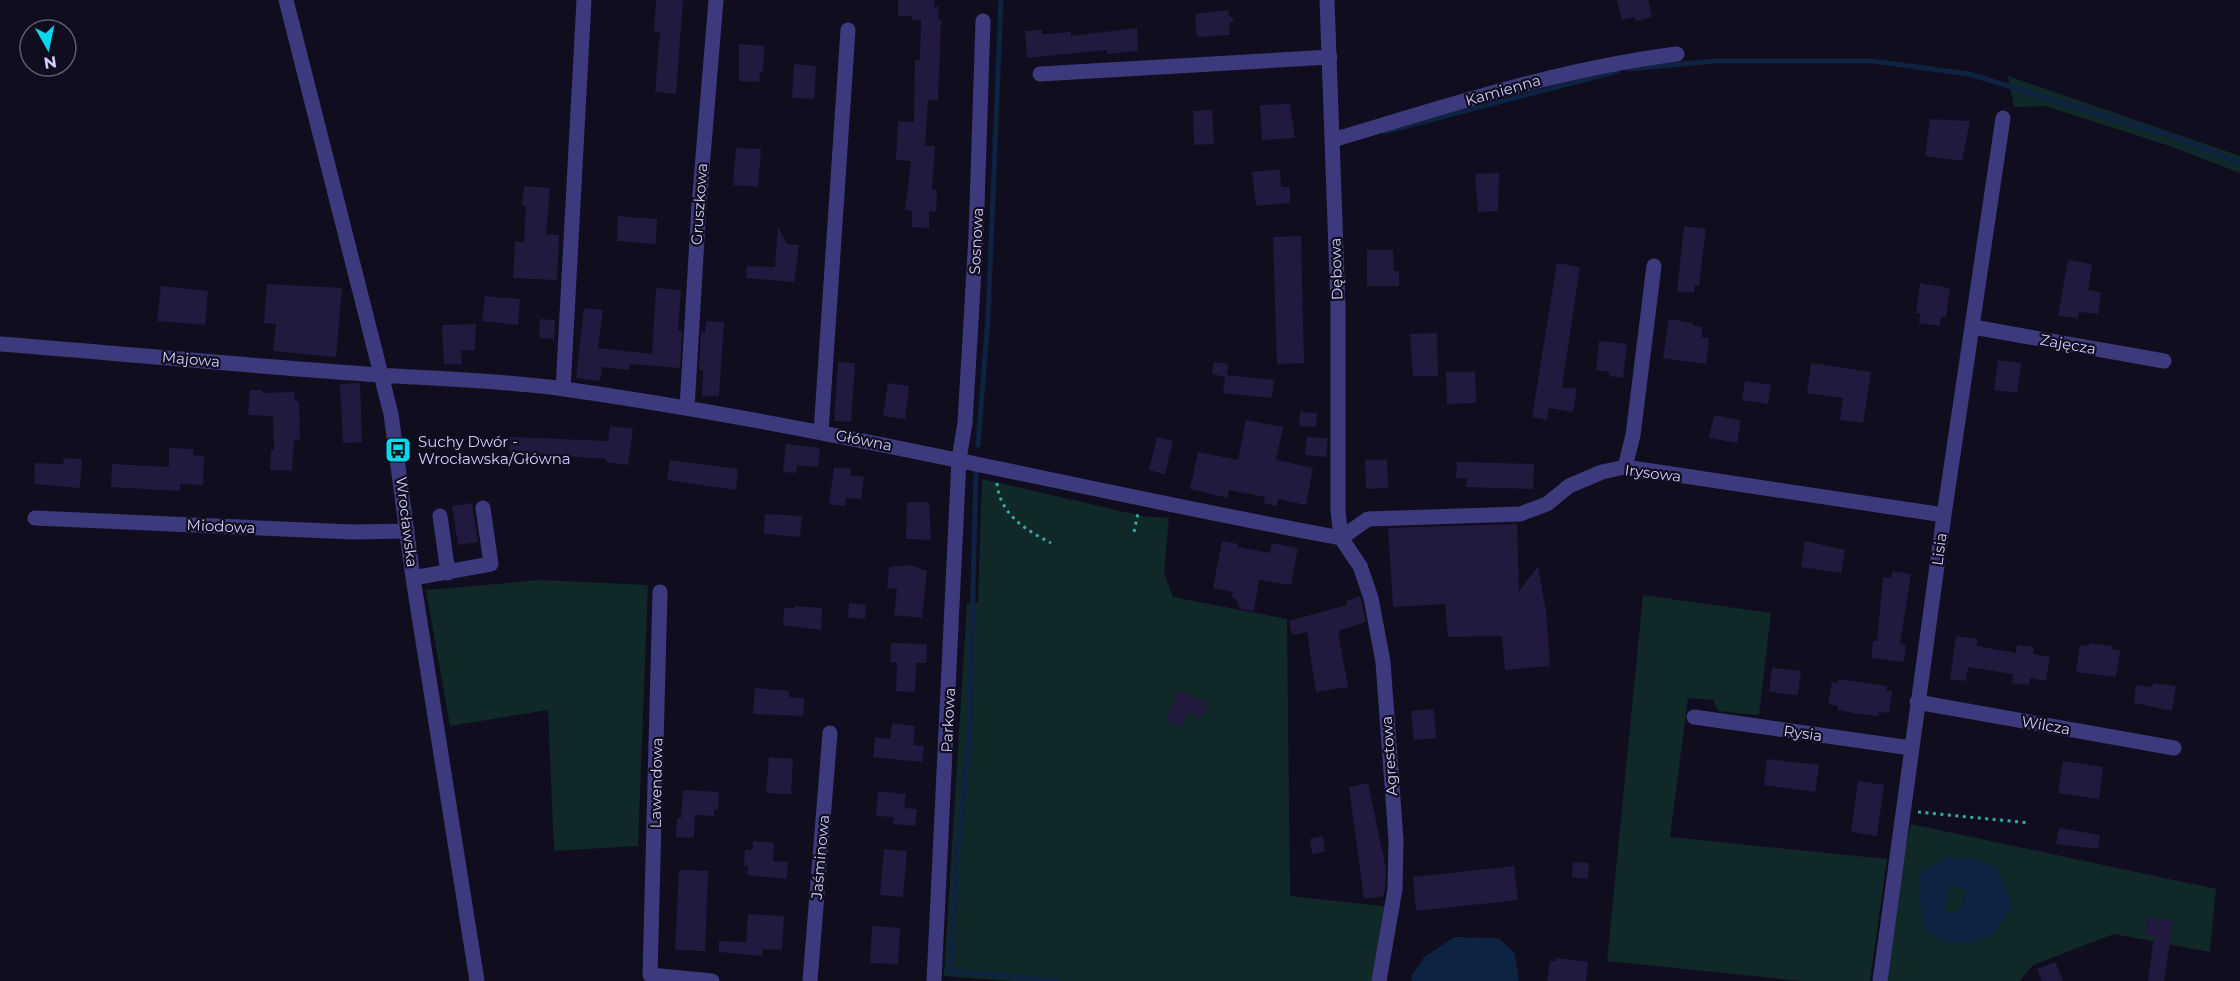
<svg xmlns="http://www.w3.org/2000/svg" width="2240" height="981" font-family="Montserrat,sans-serif">
	<style>
		.green { fill: #102827 }
		.water { fill: #0e2242; fill-rule: evenodd }
		.lines { fill: none; stroke-linecap: round; stroke-linejoin: round }
		.stream { stroke: #0e2242; stroke-width: 5 }
		.building { fill: #211a3e }
		.path { stroke: #32aba3; stroke-width: 3; stroke-dasharray: 3 4.5; stroke-linecap: butt }
		.minor { stroke: #3c3a7c; stroke-width: 15 }
		.labels { text-anchor: middle; dominant-baseline: central; stroke-width: 4.5; stroke-linejoin: round; paint-order: stroke }
		.street-label { font-size: 15px; fill: #d1ccfd; stroke: #100d1e }
		.poi-label { font-size: 15px; fill: #d1ccfd; stroke: #100d1e; text-anchor: start }
	</style>
	<rect width="100%" height="100%" fill="#100d1e"/>
	<!-- green -->
	<path class="green" d="M2008,76l232,80v17l-73,-28 -122,-39 -31,1z
		M982,479l160,37 27,2 -5,55 9,24 114,22 3,277 101,11 -13,74h-366l-68,-5 23,-373h11z
		M541,580l107,5 -10,261 -84,5 -6,-141 -98,16 -24,-136z
		M1643,595l128,18 -12,102 -41,-4 -5,-11 -25,-2 -18,139 217,22 -17,122h-69l-194,-20z
		M1911,824l305,65 -6,63 -96,-18 -81,31 -13,16h-135l17,-120z"/>
	<!-- water -->
	<path class="water" d="M1945,857c46,2 55,4 67,50l-20,29 -22,7 -27,-1 -18,-13 -6,-30v-24zM1954,885l9,2 3,7 -9,19 -8,1 -4,-5 3,-19z
		M1455,937l44,1 16,16 4,27h-107l-1,-4 13,-20z"/>
	<g class="lines">
		<!-- stream -->
		<path class="stream" d="M1627,69l88,-8h157l97,13 206,63 65,26
			M1384,132l234,-61
			M978,445l10,-127 13,-318
			M976,471l-7,271 -12,118 -7,111 110,10"/>
	</g>
	<!-- building -->
	<path class="building" d="M656,0h27l-7,94 -21,-2 5,-60 -6,-1z
		M898,0h37l-1,7h5l-1,13h3l-3,80h-10l-3,46h10l-3,44h5l-1,22 -7,-1v17l-17,-1v-16l-7,-1 6,-49 -15,-1 2,-39 16,1 1,-62h5l1,-40h-9v-4h-14z
		M1617,0h31l4,17 -16,4 -2,-4 -12,3z
		M1228,10l1,5 5,4 -5,5 1,11 -33,2 -2,-23z
		M1137,28l1,23 -31,3v-4l-80,8 -2,-27 17,-1v4l29,-2v4z
		M739,44l25,2 -1,26h-3l-1,10 -20,-1z
		M794,64l22,2 -2,33 -22,-1z
		M1290,104l5,34 -33,2 -2,-35z
		M1212,110l2,34 -20,1 -1,-34z
		M1930,119l40,2 -8,40 -37,-5z
		M736,148l25,1 -3,38 -25,-2z
		M1280,169l1,18h9v16l-34,3 -4,-34z
		M1499,173l-1,38 -20,1 -3,-38z
		M524,186l26,2 -4,46 13,1 -2,45 -44,-2 2,-36h9l2,-36 -4,-1z
		M618,216l39,3 -1,25 -39,-3z
		M1684,226l22,3 -7,57 -4,-1 -1,8 -17,-2z
		M778,227l9,17 12,1 -5,37 -48,-4 1,-12 28,1z
		M1301,236l3,127 -27,1 -4,-127z
		M1367,250h26l1,21h5v15h-32z
		M2068,260l24,4 -4,26 13,2 -3,22 -19,-2 -1,6 -20,-2z
		M1557,263l23,4 -18,120 15,2 -4,23 -24,-4 -2,12 -15,-3z
		M1920,283l30,5 -4,29h-5l-1,9 -21,-3 1,-10h-4z
		M267,284l75,4 -6,69 -63,-6 3,-27 -12,-1z
		M161,286l47,5 -3,34 -48,-4z
		M656,288l25,2 -3,40 4,1 -2,37 -50,-4 -1,6 -27,-3 -2,14 -24,-3 8,-70 19,2 -5,38 54,6z
		M485,296l35,3 -2,26 -36,-4z
		M540,319l15,1 -1,19 -15,-1z
		M1669,319l24,4v3l10,1 -2,10 8,1 -3,26 -43,-6z
		M706,321l18,1 -5,74h-17l1,-26h-4l2,-38 4,1z
		M476,324l-1,26h-14l1,14h-18l-2,-39z
		M1437,333l1,43h-25l-3,-42z
		M1599,341l28,3 -4,34 -14,-2 1,-4 -14,-2z
		M1998,360l23,3 -4,30 -23,-3z
		M838,362l17,1 -4,59 -17,-1z
		M1214,362l14,2 -1,11 47,5 -2,18 -49,-5 2,-16 -13,-3z
		M1811,363l60,9 -8,51 -23,-3 3,-22 -36,-5z
		M1446,372h29l1,31 -29,1z
		M1745,381l26,4 -3,19 -26,-4z
		M360,383l2,59 -19,1 -3,-59z
		M888,383l21,3 -4,33 -22,-3z
		M250,390h12v3l32,-1 1,9h4l1,38 -6,1 -2,31 -22,-1 1,-20h3l-1,-34 -25,-1z
		M1300,412l17,1 -1,14 -17,-1z
		M1714,415l27,5 -4,23 -28,-5z
		M1246,420l37,7 -7,33 37,8 -7,37 -28,-6 -1,7 -13,-3 1,-6 -36,-7 -1,8 -38,-9 8,-37 40,8z
		M610,426l23,3 -5,36 -22,-3v-3l-97,-7 1,-15 98,4z
		M1157,437l16,4 -8,33 -16,-4z
		M1307,437l21,1 -2,19 -21,-2z
		M786,444l34,4 -2,19 -21,-2 -1,8 -13,-1z
		M169,448l24,1v6l11,1 -1,29 -23,-1v7l-69,-4 1,-23 57,3z
		M64,458l18,1 -2,29 -46,-4 1,-21 28,1z
		M670,460l68,9 -2,21 -69,-10z
		M1365,460h22l1,28 -22,1z
		M1457,462l77,2 -1,25 -67,-2 1,-9h-11z
		M834,467l17,2 -1,6 14,2 -3,22 -15,-1 -1,8 -16,-2z
		M907,502h22l2,38 -25,-1z
		M472,503l6,39 -20,3 -6,-39z
		M765,514l37,2 -2,21 -36,-3z
		M1517,524l2,67 19,-25 8,45 4,55 -45,4 -3,-34 -54,1 -3,-33 -52,3 -5,-79z
		M1222,541l16,3 -1,3 33,6 2,-10 26,5 -7,37 -32,-5 -5,31 -14,-2 -4,-10 -4,-1 1,-6 -20,-4z
		M1805,541l40,9 -4,23 -40,-6z
		M910,565l17,6 -5,47 -28,-3 3,-26 -10,-1 2,-21z
		M1892,571l19,3 -11,70 6,1 -2,17 -33,-4 2,-17h4l6,-64 8,1z
		M1360,596l6,26 -28,9 10,56 -32,5 -9,-60 -15,3 -3,-14 58,-16 -1,-4z
		M849,603l17,2 -1,14 -17,-2z
		M794,606l28,2 -1,22 -38,-5 1,-17h10z
		M1956,636l22,3 -2,7 40,7 1,-8 17,2 -1,7 17,3 -4,24 -16,-3 -1,7 -17,-2 1,-9 -45,-7 -2,14 -16,-2z
		M891,643l36,1 -1,19h-10l-1,29 -19,-1 1,-29h-7z
		M2089,643l23,3v3l8,2 -4,26 -40,-5 4,-27 9,1z
		M1772,668l29,3 -3,24 -29,-3z
		M1838,679l49,7 -1,5h6l-3,22 -10,-1 -1,4 -18,-2 -22,-4v-4l-10,-2 4,-22 5,1z
		M2153,683l23,3 -4,25 -38,-8 2,-18 16,2z
		M755,688l34,3v6l15,1 -1,18 -50,-2z
		M1178,691l30,11 -5,16 -16,-6 -5,14 -16,-5z
		M1434,709l2,29 -22,2 -3,-29z
		M892,723l23,3 -2,19 11,1 -2,16 -49,-5 2,-20 15,2z
		M769,757l24,2 -2,35 -25,-1z
		M1767,759l52,6 -4,27 -51,-7z
		M2063,761l40,6 -4,32 -41,-6z
		M1858,781l26,4 -7,51 -26,-4z
		M1368,783l18,86 -1,19 -1,8 -20,3 -15,-112z
		M683,790l36,2 -1,18 -4,-1v7l-19,-1 -1,23 -18,-1 1,-19h4z
		M878,791l28,3 -2,14 13,1 -2,17 -22,-2 1,-7 -18,-1z
		M2059,828l41,7 -2,14 -42,-5z
		M1323,836l2,16 -13,2 -2,-15z
		M753,841l21,2 -1,18 15,1 -1,17 -40,-4 1,-9h-4l1,-16h8z
		M884,849l23,2 -4,46 -23,-2z
		M1573,862l16,1 -1,16 -16,-2z
		M1514,866l4,34 -102,11 -3,-34z
		M679,870l29,1 -3,80 -30,-1z
		M748,914l36,2 -2,34 -19,-1 -1,7 -43,-4v-11l27,1z
		M2147,917l26,4 -9,60h-16l6,-45 -9,-1z
		M872,926l28,2 -2,36 -28,-1z
		M1556,958l32,4 -2,19h-39l3,-20h6z
		M2055,962l8,19h-21l-5,-12z"/>
	<g class="lines">
		<!-- path -->
		<path class="path" d="M997,483c3,32 29,47 54,60
			M1134,532l4,-19
			M1918,812l112,11"/>
		<!-- minor -->
		<path class="minor" d="M286,0l105,414 22,164 64,403
			M1327,0l11,306v205l3,27 19,28 11,32 12,64 13,178 -1,49 -16,92
			M1040,74l290,-17
			M1333,140c113,-34 226,-71 344,-86
			M1973,327l191,34
			M0,344c118,9 236,21 353,29 71,6 141,6 211,16 262,37 518,101 777,149
			M563,389l21,-389
			M687,408l12,-203 17,-205
			M821,432l27,-402
			M1625,467l8,-32 21,-169
			M440,516l8,57
			M35,518l318,14 54,-1
			M1341,538l27,-19 152,-5 27,-10 22,-18 33,-14 23,-5 319,48
			M413,578l78,-14 -8,-56
			M660,592l-10,383 62,6
			M1917,702l257,46
			M1694,717l217,31
			M810,981l20,-248
			M934,981l25,-522 6,-36 11,-187 7,-215
			M1880,981l64,-466 59,-397"/>
	</g>
	<!-- icons -->
	<defs>
		<g id="bus-square" transform="scale(1.35)"><rect x="-9" y="-9" width="18" height="18" rx="4" fill="#09d7ec" stroke="#100d1e"/><path d="M-5-6H5V4H4V6H2V4H-2V6H-4V4H-5ZM-3.5-4V0h7V-4ZM-3.5 1.2v1.5H-2V1.2ZM2 1.2v1.5H3.5V1.2Z" fill="#111"/></g>
	</defs>
	<g fill-rule="evenodd">
		<use href="#bus-square" x="398" y="450"/>
	</g>
	<g class="labels">
		<!-- street labels -->
		<g class="street-label">
			<text transform="translate(1503 90) rotate(-16)">Kamienna</text>
			<text transform="translate(699 204) rotate(-86)">Gruszkowa</text>
			<text transform="translate(976 241) rotate(-87)">Sosnowa</text>
			<text transform="translate(1336 269) rotate(-92)">Dębowa</text>
			<text transform="translate(2068 344) rotate(10)">Zajęcza</text>
			<text transform="translate(191 359) rotate(5)">Majowa</text>
			<text transform="translate(864 440) rotate(11)">Główna</text>
			<text transform="translate(1653 473) rotate(7)">Irysowa</text>
			<text transform="translate(407 522) rotate(83)">Wrocławska</text>
			<text transform="translate(221 526) rotate(3)">Miodowa</text>
			<text transform="translate(1939 549) rotate(-82)">Lisia</text>
			<text transform="translate(948 720) rotate(-87)">Parkowa</text>
			<text transform="translate(2046 725) rotate(10)">Wilcza</text>
			<text transform="translate(1803 733) rotate(8)">Rysia</text>
			<text transform="translate(1389 756) rotate(-94)">Agrestowa</text>
			<text transform="translate(656 783) rotate(-89)">Lawendowa</text>
			<text transform="translate(820 857) rotate(-85)">Jaśminowa</text>
		</g>
		<!-- poi labels -->
		<g class="poi-label">
			<text x="418" y="441">Suchy Dwór -<tspan x="418" dy="17">Wrocławska/Główna</tspan></text>
		</g>
	</g>
	<!-- north arrow -->
	<g transform="translate(48 48) rotate(171)"><circle r="28" fill="#100d1e" stroke="#5d5977" stroke-width="1.5"/>
	<path d="M0-4.5L10 22L0 15L-10 22Z" fill="#09d7ec"/>
	<text y="-9" font-size="16" font-weight="bold" text-anchor="middle" fill="#d1ccfd">N</text>
	</g>
</svg>
